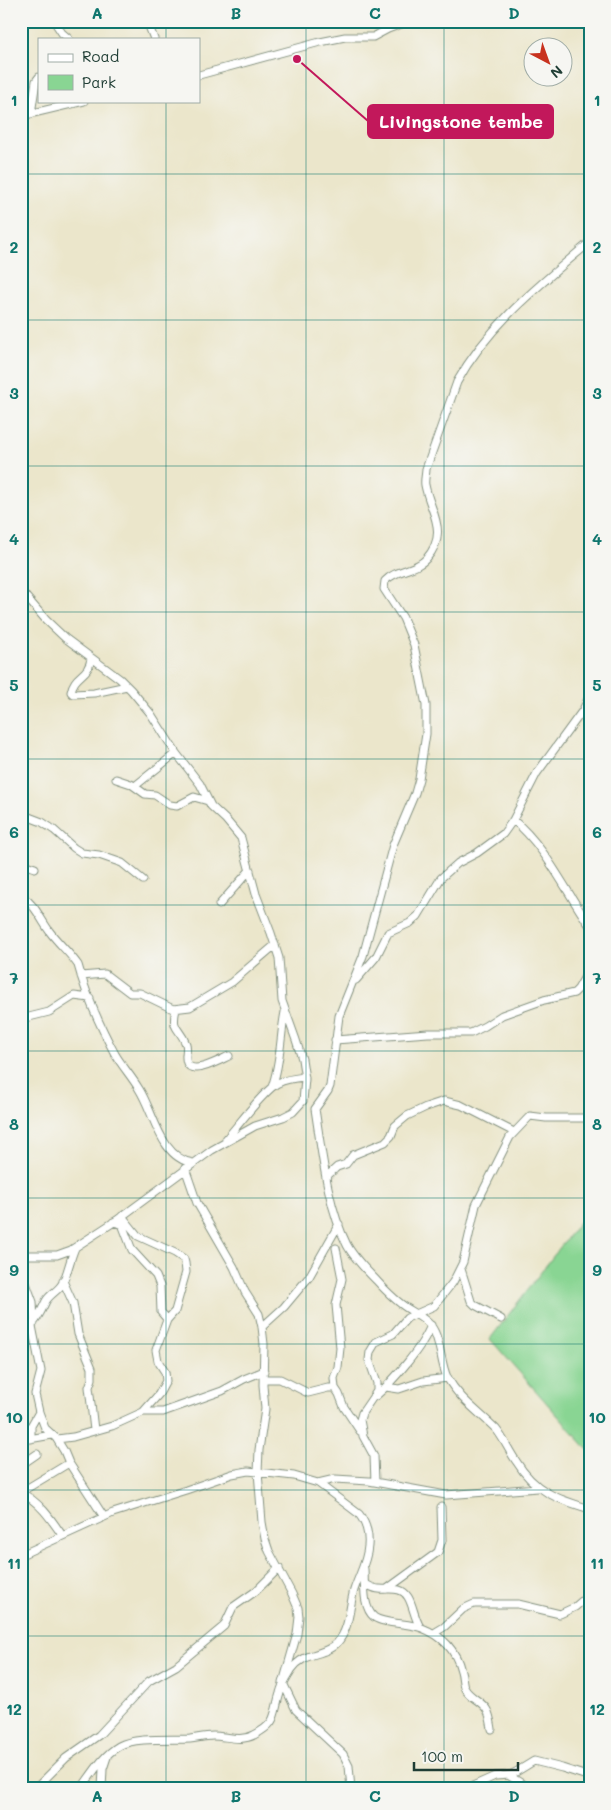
<svg xmlns="http://www.w3.org/2000/svg" width="611" height="1810" font-family="Mali,sans-serif">
	<style>
		.green { fill: #89d593; stroke: #548964 }
		.lines { fill: none; stroke-linecap: round; stroke-linejoin: round }
		.minor-casing { stroke: #859280; stroke-width: 9 }
		.minor { stroke: #fff; stroke-width: 7 }
		.grid { fill: none; stroke: #0f766e; stroke-width: 1; stroke-opacity: 0.55 }
		.leader { fill: none; stroke: #c2185b; stroke-width: 2 }
		.callout-dot { fill: #c2185b; stroke: #f6f6f2; stroke-width: 2 }
		.callout { fill: #c2185b; stroke: #c2185b; stroke-width: 2 }
		.callout-label { font-size: 18px; text-anchor: middle; font-weight: bold; fill: #fff }
		.neatline { fill: none; stroke: #0f766e; stroke-width: 2 }
		.grid-label { font-size: 16px; text-anchor: middle; font-weight: bold; fill: #0f766e }
	</style>
	<rect width="100%" height="100%" fill="#f6f6f2"/>
	<filter id="ink" filterUnits="userSpaceOnUse"><feTurbulence type="fractalNoise" baseFrequency=".02" numOctaves="2"/><feDisplacementMap in="SourceGraphic" scale="10" xChannelSelector="R" yChannelSelector="G"/><feConvolveMatrix kernelMatrix="1 2 1 2 8 2 1 2 1" color-interpolation-filters="sRGB"/></filter>
	<filter id="wash" filterUnits="userSpaceOnUse"><feTurbulence type="fractalNoise" baseFrequency=".0096" numOctaves="4" result="noise"/><feDisplacementMap in="SourceGraphic" scale="20" xChannelSelector="R" yChannelSelector="G"/><feGaussianBlur stdDeviation="1.12" result="paint"/><feColorMatrix in="noise" values="0 0 0 0 0 0 0 0 0 0 0 0 0 0 0 0 0 1.4 0 .05"/><feComposite in="paint" operator="in"/></filter>
	<g filter="url(#wash)">
		<rect width="100%" height="100%" fill="#ebe6cb"/>
		<!-- green -->
		<path class="green" d="M590,1208v244l-100,-113z"/>
	</g>
	<g filter="url(#ink)">
		<g class="lines">
			<!-- minor casing -->
			<g class="minor-casing">
				<path id="minor" d="M54,21l8,12 7,6
					M147,21l7,18
					M199,75l121,-33 25,-5h28l15,-8 21,-8
					M31,114l5,-33 3,-4
					M21,116l63,-15
					M590,242c-49,42 -102,83 -133,140l-31,87c0,5 -2,11 -1,16 5,27 25,47 1,74 -11,12 -30,10 -41,22l-1,8 19,29 11,27 12,60v29l-7,45 -4,14 -22,52 -30,111 -24,60 -9,70 -2,5 -13,18c7,44 12,96 32,136 7,13 19,25 29,35 10,11 22,23 34,30 8,5 16,9 21,16 10,13 9,36 16,51 12,22 31,34 49,52 8,10 13,22 20,32 19,31 41,38 74,48
					M21,591l25,29 19,18 55,41 11,11 20,24 25,39 24,31 11,22 15,14 15,18 15,56 15,39 8,25 3,43 14,39 6,19 3,20 -2,22 -10,11 -10,5 -28,9 -43,24 -95,70 -46,30 -14,5h-29l-7,2
					M21,606l6,-6
					M91,658c-2,19 -17,16 -20,34l2,2 21,-1 33,-7
					M116,779l15,5 14,10 10,1 15,10 7,1 17,-9 14,4
					M135,786l41,-33
					M21,814l21,8 12,8 20,18 8,5 17,2 23,8 21,17
					M513,820c31,24 54,73 77,106
					M21,866l5,-1 9,3
					M21,895c16,12 18,22 29,37 9,12 20,21 28,33 8,30 22,61 37,89 7,12 17,23 24,35 15,23 21,69 54,74
					M219,905l31,-35
					M81,976l24,-2 25,19h10l33,16 17,-2 42,-25 43,-37
					M356,980l20,-23 12,-24 22,-10 8,-7 23,-38 17,-15 19,-10 26,-19 10,-14 24,-47 46,-63 7,-15
					M176,1009c-5,22 3,17 10,35 2,6 -2,13 1,19 5,13 33,-3 42,-7
					M21,1019l28,-7 25,-16 16,2
					M335,1040l93,-7h43l14,-7 17,-11 42,-15 30,-7 4,-4 12,-21
					M272,1087c9,-25 8,-50 13,-75
					M226,1139c12,-13 37,-48 52,-56 8,-4 18,-5 27,-6
					M185,1168l12,35 37,64 11,25 14,22 3,13 2,17 -1,41 2,24 -6,41 -1,22 4,50 3,17 4,12 23,43 6,14 1,9 -2,17 -14,49 13,27 47,44 6,12 2,23
					M326,1177l11,-10 9,-3 7,-9 32,-13 6,-6 4,-10 12,-10 19,-9 18,-6 17,4 53,27
					M122,1216l16,20 37,17 9,6 1,4 1,9 -11,39 -8,9 -11,30 2,11 7,11 1,9 -7,13 -16,18
					M113,1222l9,2 10,26 24,26 4,10 1,26 6,7
					M336,1248l6,31 -6,26 4,43 -2,19 -4,11 1,10 4,6 5,13 16,24
					M22,1257l2,21 9,24 1,21
					M461,1269l10,32 4,4 26,14
					M63,1281l10,22 5,31 14,34v11l-3,8 5,43
					M32,1326l9,45 -6,23 4,18 6,16 12,11 16,-2 39,-11 31,-14h20l59,-21 22,-12 20,-8
					M262,1327l22,-20 25,-30 30,-53
					M21,1335c14,-11 18,-19 25,-34 4,-7 12,-10 16,-17 6,-11 8,-25 13,-36
					M263,1379h17l28,14 20,-5h7
					M386,1387l13,2 24,-8 25,-3
					M376,1396c17,-15 47,-49 55,-71
					M56,1438l8,13 5,12 35,54
					M31,1439v-13l8,-14
					M21,1443l8,-4 23,-4
					M21,1465l16,-11
					M375,1482l-1,-26 -11,-20 -3,-16 2,-7 15,-22v-8l-8,-23 1,-8 6,-10 17,-8 14,-16 27,-12 19,-24 10,-20 13,-57 34,-68 20,-21 16,2h44
					M318,1483l17,-4 34,2 77,14 92,-7
					M21,1492l48,-29
					M21,1493c18,8 30,26 41,42
					M21,1555l92,-42 73,-23 46,-16 16,-3 46,5 24,7 41,31c7,9 10,21 9,32 -1,16 -9,29 -14,44 -5,17 -4,39 -17,53 -14,14 -32,8 -45,26 -5,8 -10,15 -12,24 -7,22 -2,30 -26,42 -13,7 -28,1 -41,1 -8,0 -15,2 -23,3 -19,1 -55,-2 -71,7 -17,10 -27,28 -38,43
					M364,1569c1,14 -2,38 10,48 9,7 35,6 48,11 21,8 34,22 39,43 2,6 1,13 4,18 5,9 17,12 22,21 3,5 4,13 5,19
					M365,1584c5,2 9,5 14,5 11,1 22,-3 29,8 5,8 6,20 12,30
					M387,1589l51,-37 4,-12 -1,-33
					M434,1633l10,-6 19,-18 11,-5h44l42,10 15,-7 15,-13
					M508,1775l13,8 5,6
					M35,1789l31,-31 33,-23 50,-54 27,-15 48,-40 9,-19 23,-16 23,-23
					M102,1789l1,-20 4,-12
					M466,1789l29,-13 15,-1 6,-3 18,-11 28,7 28,9"/>
			</g>
			<!-- minor -->
			<use href="#minor" class="minor"/>
		</g>
	</g>
	<!-- grid -->
	<path class="grid" d="M166,21v18M306,21v1768M444,21v1768M166,101v1688M21,174h569M21,320h569M21,466h569M21,612h569M21,759h569M21,905h569M21,1051h569M21,1198h569M21,1344h569M21,1490h569M21,1636h569"/>
	<!-- callouts -->
	<path class="leader" d="M297 59L368 121"/>
	<circle class="callout-dot" cx="297" cy="59" r="5"/>
	<rect class="callout" x="368" y="105" width="185" height="33" rx="5"/>
	<g class="callout-label">
		<text x="461" y="128">Livingstone tembe</text>
	</g>
	<!-- margin -->
	<rect width="611" height="1810" fill="none" stroke="#f6f6f2" stroke-width="55"/>
	<!-- legend -->
	<rect x="38" y="38" width="162" height="65" fill="#f6f6f2" stroke="#a0aca6"/>
	<rect x="48" y="54" width="25" height="8" fill="#ffffff" stroke="#a0aca6"/>
	<text x="82" y="62" font-size="15" fill="#1f3d34">Road</text>
	<rect x="48" y="75" width="25" height="15" fill="#89d593" stroke="#a0aca6"/>
	<text x="82" y="88" font-size="15" fill="#1f3d34">Park</text>
	<!-- north arrow -->
	<g transform="translate(548 62) rotate(139)"><circle r="24" fill="#f6f6f2" stroke="#a0aca6"/>
	<path d="M0-4L9 19L0 12L-9 19Z" fill="#c8321e"/>
	<text y="-8" font-size="14" font-weight="bold" text-anchor="middle" fill="#1f3d34">N</text>
	</g>
	<!-- scale -->
	<path d="M414 1762v8h104v-8" fill="none" stroke="#1f3d34" stroke-width="2.5"/>
	<text x="421" y="1762" font-size="15" fill="#1f3d34" stroke="#f6f6f2" stroke-width="4" paint-order="stroke">100 m</text>
	<rect x="28" y="28" width="556" height="1754" class="neatline"/>
	<g class="grid-label">
		<text x="97" y="19">A</text>
		<text x="236" y="19">B</text>
		<text x="375" y="19">C</text>
		<text x="514" y="19">D</text>
		<text x="14" y="106">1</text>
		<text x="597" y="106">1</text>
		<text x="14" y="253">2</text>
		<text x="597" y="253">2</text>
		<text x="14" y="399">3</text>
		<text x="597" y="399">3</text>
		<text x="14" y="545">4</text>
		<text x="597" y="545">4</text>
		<text x="14" y="691">5</text>
		<text x="597" y="691">5</text>
		<text x="14" y="838">6</text>
		<text x="597" y="838">6</text>
		<text x="14" y="984">7</text>
		<text x="597" y="984">7</text>
		<text x="14" y="1130">8</text>
		<text x="597" y="1130">8</text>
		<text x="14" y="1276">9</text>
		<text x="597" y="1276">9</text>
		<text x="14" y="1423">10</text>
		<text x="597" y="1423">10</text>
		<text x="14" y="1569">11</text>
		<text x="597" y="1569">11</text>
		<text x="14" y="1715">12</text>
		<text x="597" y="1715">12</text>
		<text x="97" y="1802">A</text>
		<text x="236" y="1802">B</text>
		<text x="375" y="1802">C</text>
		<text x="514" y="1802">D</text>
	</g>
</svg>
